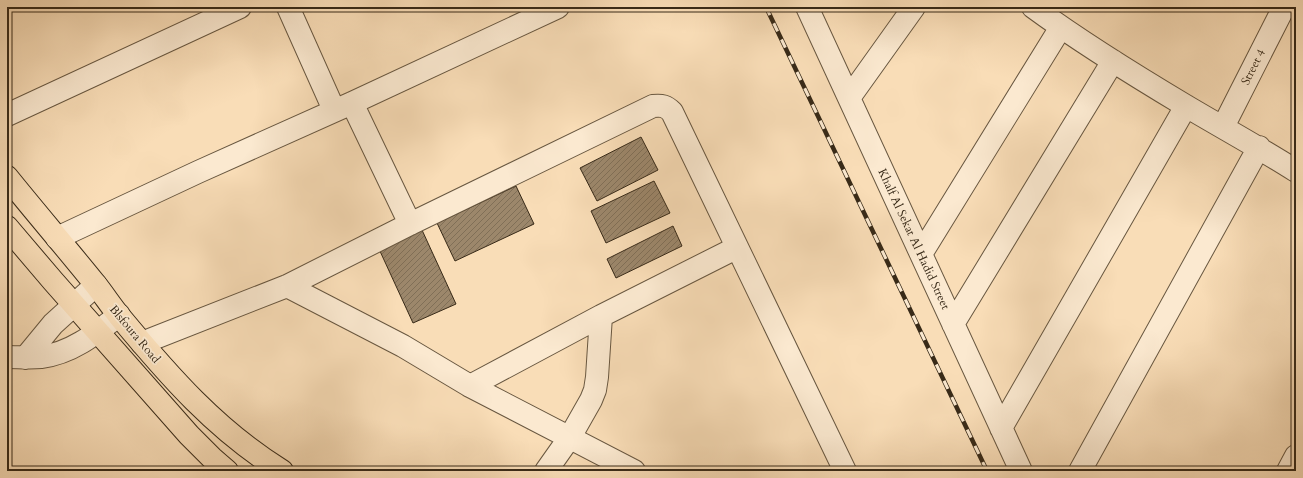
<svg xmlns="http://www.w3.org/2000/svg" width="1303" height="478" font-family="Cardo,serif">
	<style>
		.building { fill: url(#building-hatch); stroke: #382a18 }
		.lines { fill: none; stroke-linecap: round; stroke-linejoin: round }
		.minor-casing { stroke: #685740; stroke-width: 24 }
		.tertiary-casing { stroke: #685740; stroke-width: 24 }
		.primary-casing { stroke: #382a18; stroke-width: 24 }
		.minor { stroke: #fbe9d0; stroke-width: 22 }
		.tertiary { stroke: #fbe9d0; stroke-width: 22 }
		.primary { stroke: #f9ddb7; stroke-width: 22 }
		.rail-casing { stroke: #382a18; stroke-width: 4.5 }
		.rail { stroke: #fbe9d0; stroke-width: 3; stroke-dasharray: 9; stroke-linecap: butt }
		.labels { text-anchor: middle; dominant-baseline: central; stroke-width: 3.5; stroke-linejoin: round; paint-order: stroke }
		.street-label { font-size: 12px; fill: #382a18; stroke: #fbe9d0 }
	</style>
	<defs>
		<pattern id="building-hatch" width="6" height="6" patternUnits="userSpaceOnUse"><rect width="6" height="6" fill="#9c876b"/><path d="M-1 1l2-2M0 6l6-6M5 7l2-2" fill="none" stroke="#806f57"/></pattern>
	</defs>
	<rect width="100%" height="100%" fill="#f9ddb7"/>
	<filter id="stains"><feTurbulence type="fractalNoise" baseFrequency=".005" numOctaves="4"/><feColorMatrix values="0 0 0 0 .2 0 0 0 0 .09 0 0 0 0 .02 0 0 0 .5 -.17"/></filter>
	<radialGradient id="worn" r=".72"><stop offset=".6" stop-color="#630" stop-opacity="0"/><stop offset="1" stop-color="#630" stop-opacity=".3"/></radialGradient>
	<!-- building -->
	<path class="building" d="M641,137l17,33 -61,31 -17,-33z
		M654,181l16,32 -64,30 -15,-32z
		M516,186l18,38 -79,37 -18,-38z
		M673,226l9,20 -66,32 -9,-19z
		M422,230l34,74 -43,19 -34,-74z"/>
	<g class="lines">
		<!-- minor casing -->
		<g class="minor-casing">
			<path id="minor" d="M288,7l46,103
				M807,7l214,464
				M1033,7c49,36 101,68 153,99 37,22 74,42 110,65
				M849,98l65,-91
				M352,103l58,121
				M7,115l233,-108
				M1223,127l61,-120
				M57,238l141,-66 154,-69 206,-96
				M921,254l140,-227
				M287,286l116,60 67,40 164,85
				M953,324l160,-263
				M142,343l145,-57 123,-62 243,-118c9,-1 13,0 19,6l173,359
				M470,386l131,-70 135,-68
				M1001,428l185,-322
				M546,471l24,-34 21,-37 4,-10 2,-13 4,-61
				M1080,471l179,-324
				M1288,471l8,-15"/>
		</g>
		<!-- tertiary casing -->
		<g class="tertiary-casing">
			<path id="tertiary" d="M7,357c11,0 23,1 34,0 31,-4 54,-23 78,-42
				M25,358l28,-34 43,-39"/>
		</g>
		<!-- primary casing -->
		<g class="primary-casing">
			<path id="primary" d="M7,177c29,36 60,72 89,108 8,10 15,21 24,32 49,59 96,113 162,154
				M7,227l46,54 136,154 23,23 15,13"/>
		</g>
		<!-- minor -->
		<use href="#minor" class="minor"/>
		<!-- tertiary -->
		<use href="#tertiary" class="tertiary"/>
		<!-- primary -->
		<use href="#primary" class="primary"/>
		<!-- rail casing -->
		<g class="rail-casing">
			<path id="rail" d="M766,7l221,464"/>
		</g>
		<!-- rail -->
		<use href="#rail" class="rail"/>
	</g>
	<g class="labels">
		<!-- street labels -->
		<g class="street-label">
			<text transform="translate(1253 67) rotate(-63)">Street 4</text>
			<text transform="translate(914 239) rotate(65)">Khalf Al Sekat Al Hadid Street</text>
			<text transform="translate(135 334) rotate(50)">Blsfoura Road</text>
		</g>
	</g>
	<!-- margin -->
	<rect width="1303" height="478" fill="none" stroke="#f9ddb7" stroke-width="24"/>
	<rect x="8" y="8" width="1287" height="462" fill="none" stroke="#382a18" stroke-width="2"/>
	<rect x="12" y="12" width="1279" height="454" fill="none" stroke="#382a18"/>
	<rect width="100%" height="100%" filter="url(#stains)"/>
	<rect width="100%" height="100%" fill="url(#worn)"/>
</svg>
